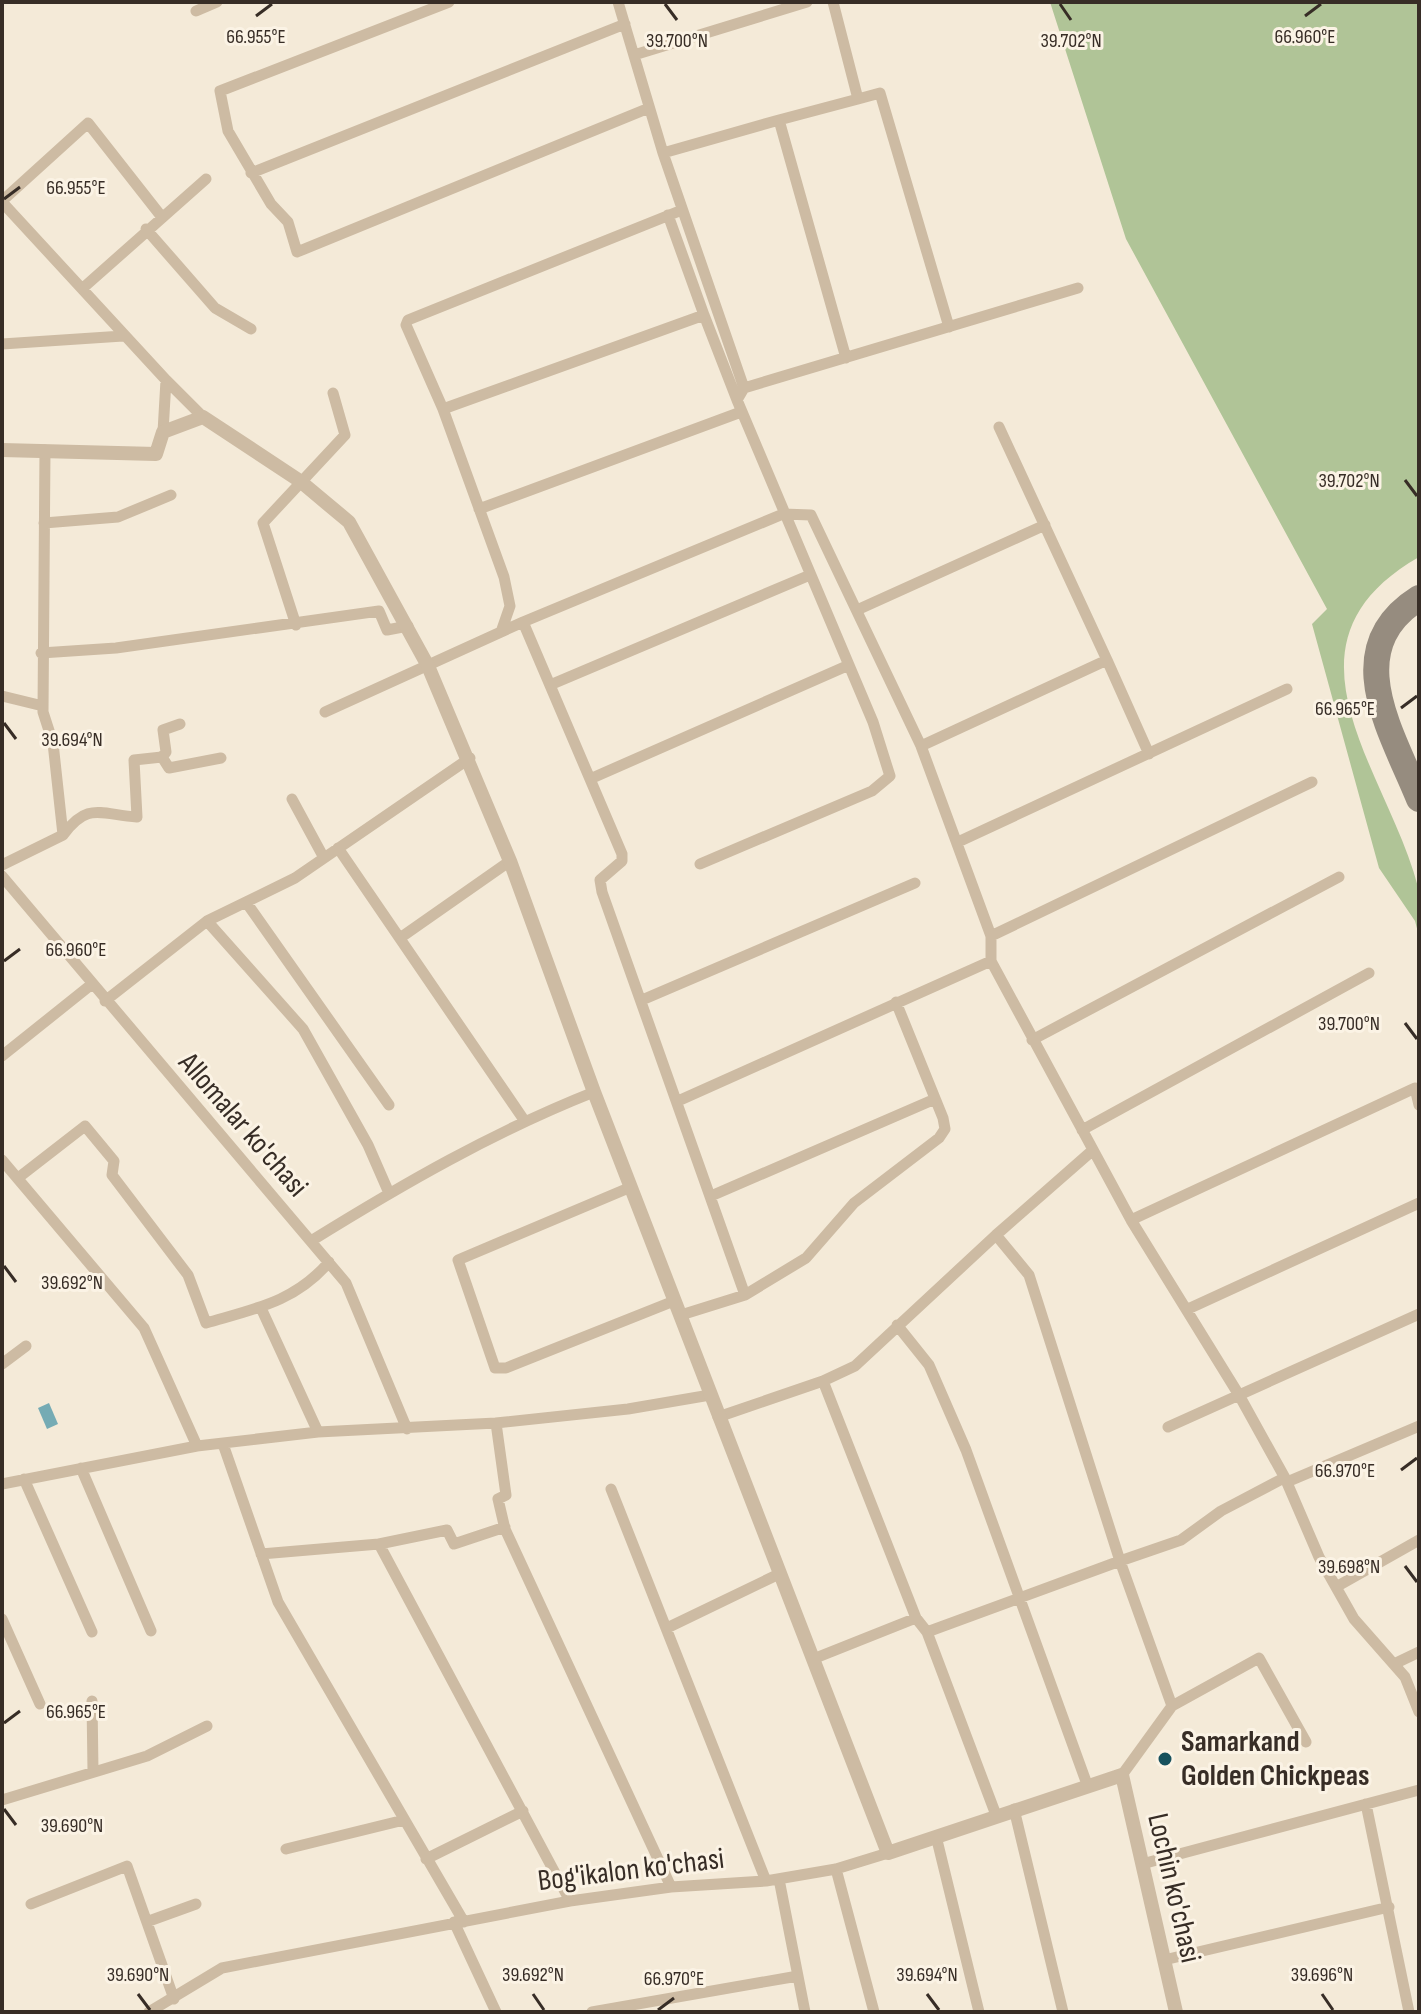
<svg xmlns="http://www.w3.org/2000/svg" width="1421" height="2014" font-family="'Sofia Sans Condensed',sans-serif">
	<style>
		.green { fill: #b0c497 }
		.water { fill: #75abb4 }
		.lines { fill: none; stroke-linecap: round; stroke-linejoin: round }
		.taxiway { stroke: #968c7f; stroke-width: 26 }
		.minor { stroke: #cdbba3; stroke-width: 11 }
		.tertiary { stroke: #cdbba3; stroke-width: 14 }
		.ticks { fill: none; stroke: #372d26; stroke-width: 3 }
		.poi-dot { fill: #17515d; stroke: #fbf3e5; stroke-width: 3 }
		.labels { text-anchor: middle; dominant-baseline: central; stroke-width: 6; stroke-linejoin: round; paint-order: stroke }
		.street-label { font-size: 30px; fill: #372d26; stroke: #fbf3e5 }
		.poi-label { font-size: 30px; font-weight: bold; fill: #372d26; stroke: #fbf3e5; text-anchor: start }
		.ticks-label { font-size: 20px; text-anchor: middle; fill: #372d26; stroke: #fbf3e5; stroke-width: 6; stroke-linejoin: round; paint-order: stroke }
	</style>
	<rect width="100%" height="100%" fill="#f4ead8"/>
	<!-- green -->
	<path class="green" d="M1050,2h369v555c-152,87 -31,214 -1,330 3,14 1,34 1,49l-4,-15 -36,-53 -67,-244 15,-15 -201,-370z"/>
	<!-- water -->
	<path class="water" d="M49,1403l9,21 -11,5 -9,-21z"/>
	<g class="lines">
		<!-- taxiway -->
		<path class="taxiway" d="M1419,598c-81,51 -27,134 0,201"/>
		<!-- minor -->
		<path class="minor" d="M449,2l-229,89 8,40 43,73 17,18 9,30 352,-144
			M618,2l45,151 81,235 -7,12 136,322 17,54 -18,15 -172,73
			M833,2l25,97 22,-6 69,234
			M196,11l21,-9
			M634,55l173,-53
			M663,153l116,-33
			M251,173l374,-149
			M2,201l86,-78 73,93
			M2,202l164,178 -3,52
			M668,215l36,100
			M146,229l69,79 36,21
			M83,288l123,-109
			M2,344l121,-8
			M846,358l-67,-238 79,-21
			M166,380l37,37
			M744,388l334,-100
			M443,409l261,-94 33,85
			M479,509l262,-97
			M44,523l74,-6 53,-22
			M857,610l188,-85
			M523,622l99,232v7l-22,19 2,12 143,403
			M296,625l-33,-102 82,-88 -12,-42
			M501,632l9,-26 -6,-29 -61,-168 -37,-84 2,-5 274,-110
			M41,653l75,-5 263,-37 8,19 21,-4
			M1107,660l42,94
			M550,685l260,-110
			M2,696l41,10
			M325,712l198,-90 260,-108 28,1 110,231 70,190v25l140,259 108,175 46,83 34,79 35,62 51,58 14,35
			M921,746l186,-86 -108,-233
			M162,757l4,-5 -3,-22 17,-6
			M590,779l259,-114
			M292,799l32,59
			M63,835c24,-33 36,-21 74,-18l-3,-57 28,-3 7,11 52,-10
			M958,842l329,-153
			M338,848l186,272
			M2,865l61,-30 -10,-92 -10,-31 2,-262
			M2,876l344,407 61,146
			M246,902l143,203
			M207,921l96,108 65,116 21,48
			M991,936l321,-154
			M400,938l110,-77
			M642,1000l273,-117
			M105,1001l102,-80 88,-43 175,-120
			M1032,1040l307,-163
			M2,1056l90,-72
			M678,1101l313,-140
			M1082,1130l287,-157
			M2,1160l142,168 53,118
			M18,1178l67,-52 29,35 -2,14 76,100 18,48c48,-14 89,-21 123,-61
			M631,1187l-173,73 37,108h11l168,-67
			M711,1196l224,-97
			M1131,1220l284,-132 4,17
			M311,1241c92,-57 182,-109 283,-149
			M261,1308l57,124
			M1188,1309l231,-106
			M681,1315l64,-20 61,-37 48,-55 85,-65 6,-9 -2,-11 -47,-116
			M897,1325l32,40 37,85 122,337
			M2,1364l24,-18
			M823,1381l93,237
			M718,1417l105,-36 32,-15 141,-131
			M496,1423l10,72 -8,4 7,30 166,358
			M1168,1427l251,-113
			M223,1444l55,158 186,320
			M81,1468l70,163
			M24,1479l68,153
			M2,1484l195,-38 121,-14 178,-9 132,-14 82,-14
			M611,1489l155,392
			M379,1544l68,-14 7,14 51,-17
			M261,1554l118,-10 191,357
			M1336,1587l83,-47
			M2,1619l38,85
			M667,1628l112,-54
			M927,1632l69,183
			M813,1659l103,-41 11,14 193,-71 -91,-286 -33,-40 97,-85
			M1394,1664l25,-12
			M92,1701l1,70
			M1172,1706l87,-48 47,84
			M1122,1775l50,-69 -52,-145 61,-21 40,-29 63,-33 3,4 132,-56
			M2,1800l145,-44 60,-30
			M1366,1804l43,208
			M1014,1809l49,203
			M936,1836l43,176
			M286,1849l118,-29
			M426,1859l97,-48
			M1142,1864l277,-74
			M836,1869l38,143
			M779,1879l26,133
			M31,1904l96,-38 47,133
			M149,1921l47,-17
			M454,1922l42,90
			M1164,1960l225,-53
			M149,2012l73,-44 348,-67 101,-14 95,-6 70,-12 52,-16
			M592,2012l206,-36"/>
		<!-- tertiary -->
		<path class="tertiary" d="M2,450l154,4 7,-22 40,-15 97,64 49,41 79,144 82,195 84,231 294,761 234,-78 54,237"/>
	</g>
	<!-- ticks -->
	<path class="ticks" d="M665,4l12,16M1060,4l11,16M256,16l16,-12M1305,16l16,-12M4,199l16,-12M1405,480l12,16M1401,708l16,-12M4,723l12,16M4,961l16,-12M1405,1023l12,16M4,1266l12,16M1401,1470l16,-12M1405,1566l12,16M4,1723l16,-12M4,1809l12,16M138,1994l12,16M533,1994l11,16M927,1994l12,16M1322,1994l11,16M658,2010l16,-12"/>
	<!-- markers -->
	<circle class="poi-dot" cx="1165" cy="1759" r="8"/>
	<g class="labels">
		<!-- street labels -->
		<g class="street-label">
			<text transform="translate(243 1125) rotate(49)">Allomalar ko'chasi</text>
			<text transform="translate(631 1870) rotate(-7)">Bog'ikalon ko'chasi</text>
			<text transform="translate(1174 1888) rotate(77)">Lochin ko'chasi</text>
		</g>
		<!-- poi labels -->
		<g class="poi-label">
			<text x="1181" y="1742">Samarkand<tspan x="1181" dy="34">Golden Chickpeas</tspan></text>
		</g>
	</g>
	<g class="ticks-label">
		<text x="256" y="43">66.955°E</text>
		<text x="1305" y="43">66.960°E</text>
		<text x="677" y="47">39.700°N</text>
		<text x="1071" y="47">39.702°N</text>
		<text x="76" y="194">66.955°E</text>
		<text x="1349" y="487">39.702°N</text>
		<text x="1345" y="715">66.965°E</text>
		<text x="72" y="746">39.694°N</text>
		<text x="76" y="956">66.960°E</text>
		<text x="1349" y="1030">39.700°N</text>
		<text x="72" y="1289">39.692°N</text>
		<text x="1345" y="1477">66.970°E</text>
		<text x="1349" y="1573">39.698°N</text>
		<text x="76" y="1718">66.965°E</text>
		<text x="72" y="1832">39.690°N</text>
		<text x="138" y="1981">39.690°N</text>
		<text x="533" y="1981">39.692°N</text>
		<text x="927" y="1981">39.694°N</text>
		<text x="1322" y="1981">39.696°N</text>
		<text x="674" y="1985">66.970°E</text>
	</g>
	<!-- border -->
	<rect width="1421" height="2014" fill="none" stroke="#372d26" stroke-width="8"/>
</svg>
